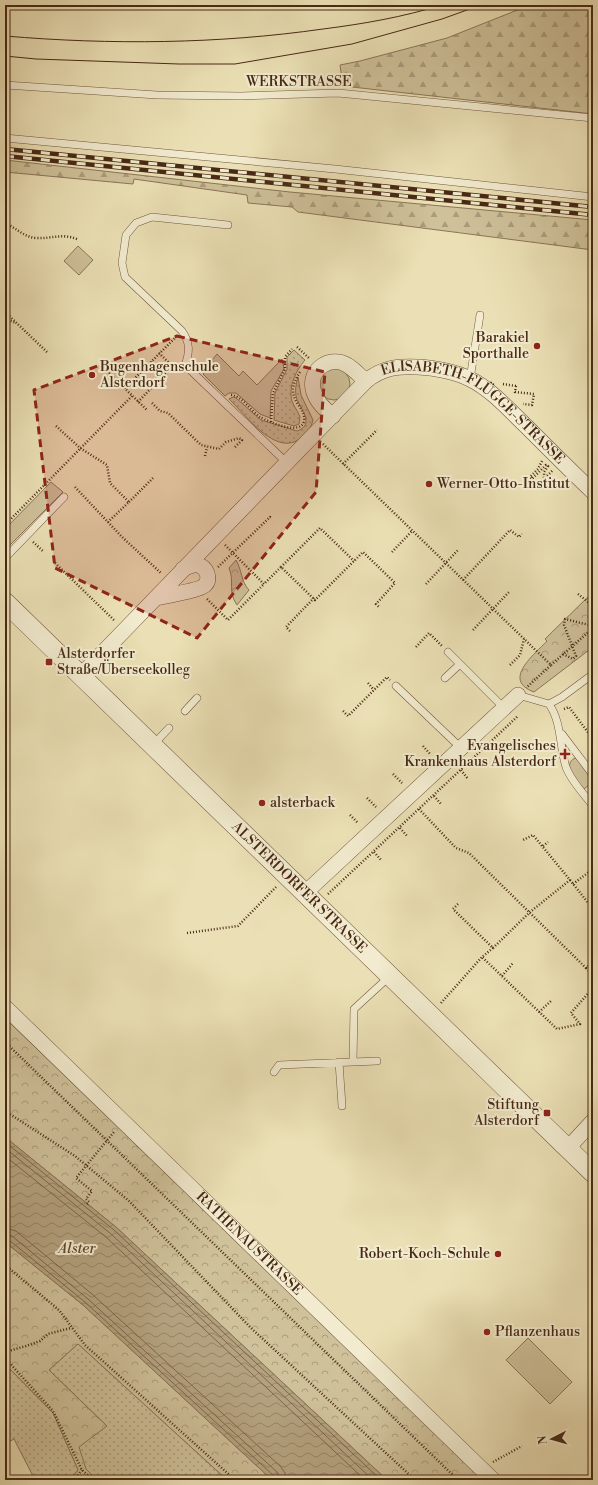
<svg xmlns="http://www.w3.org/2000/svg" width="598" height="1485" font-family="'Libre Bodoni',serif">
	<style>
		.grass { fill: #cfc19a; stroke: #8c7558 }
		.forest { fill: url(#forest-firs); stroke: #8c7558 }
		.park { fill: url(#park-crowns); stroke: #8c7558 }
		.garden { fill: url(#garden-dots); stroke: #8c7558 }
		.water { fill: url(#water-waves); stroke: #897255 }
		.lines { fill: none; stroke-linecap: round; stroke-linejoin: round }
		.shore { stroke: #7e664a; stroke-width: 1 }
		.service-casing { stroke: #71573d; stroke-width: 8 }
		.minor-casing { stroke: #71573d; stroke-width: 16 }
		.tertiary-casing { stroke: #71573d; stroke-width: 20 }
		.path { stroke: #482915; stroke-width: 2.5; stroke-dasharray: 1 2; stroke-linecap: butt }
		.service { stroke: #f2ebcf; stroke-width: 7 }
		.minor { stroke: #f2ebcf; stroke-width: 15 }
		.tertiary { stroke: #f2ebcf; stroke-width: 19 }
		.tram { stroke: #482915; stroke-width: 1 }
		.rail-casing { stroke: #482915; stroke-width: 4.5 }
		.rail { stroke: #f2ebcf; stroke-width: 3; stroke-dasharray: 9; stroke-linecap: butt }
		.marked { fill: #8f2418; fill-opacity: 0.2; stroke: #8f2418; stroke-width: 3; stroke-dasharray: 8 5; stroke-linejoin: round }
		.poi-dot { fill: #8f2418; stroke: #f2ebcf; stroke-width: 1.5 }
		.labels { text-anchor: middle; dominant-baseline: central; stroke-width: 4; stroke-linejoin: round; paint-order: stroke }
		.street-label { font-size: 14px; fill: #482915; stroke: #f2ebcf }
		.poi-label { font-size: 14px; fill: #482915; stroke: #f2ebcf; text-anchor: start }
		.water-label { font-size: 15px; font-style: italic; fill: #634730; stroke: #f2ebcf }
	</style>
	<defs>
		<pattern id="forest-firs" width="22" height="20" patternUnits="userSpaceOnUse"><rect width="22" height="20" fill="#cfc19a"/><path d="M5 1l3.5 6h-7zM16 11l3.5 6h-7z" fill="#aa9d7c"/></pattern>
		<pattern id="park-crowns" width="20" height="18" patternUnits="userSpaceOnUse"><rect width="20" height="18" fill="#cfc19a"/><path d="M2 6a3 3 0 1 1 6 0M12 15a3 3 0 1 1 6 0" fill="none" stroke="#aa9d7c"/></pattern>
		<pattern id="garden-dots" width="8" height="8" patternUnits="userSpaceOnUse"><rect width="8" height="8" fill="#cfc19a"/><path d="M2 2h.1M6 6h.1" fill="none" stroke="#aa9d7c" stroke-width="1.8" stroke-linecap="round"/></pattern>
		<pattern id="water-waves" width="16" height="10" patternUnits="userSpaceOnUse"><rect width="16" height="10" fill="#b4a27f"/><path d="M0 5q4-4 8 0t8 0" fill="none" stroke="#948467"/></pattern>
	</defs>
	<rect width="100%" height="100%" fill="#ebe0b5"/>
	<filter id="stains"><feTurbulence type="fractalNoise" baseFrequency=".005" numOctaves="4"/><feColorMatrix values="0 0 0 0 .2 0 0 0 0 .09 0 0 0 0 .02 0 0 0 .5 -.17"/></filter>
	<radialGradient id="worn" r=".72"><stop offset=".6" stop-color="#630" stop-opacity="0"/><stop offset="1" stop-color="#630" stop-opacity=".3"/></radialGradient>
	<!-- grass -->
	<path class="grass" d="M78,246l15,14 -14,15 -15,-14z
		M217,354l22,22 4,-5 14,14 25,-26 2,10 -13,22 -1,27 -10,-4 -24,-21h-7l-4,3 -22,-22 11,-11 -2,-3z
		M318 384a16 16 0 1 1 32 0a16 16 0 1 1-32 0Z
		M51,482l12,10 -58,58v-21z
		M575,758c8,3 14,16 18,24l-9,7c-6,-8 -23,-24 -9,-31z
		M528,1338l44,44 -22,22 -44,-44z"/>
	<!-- forest -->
	<path class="forest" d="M530,5h63v109l-250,-28 -3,-21 20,-4 87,-23z
		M5,160l285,32 303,28v30l-295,-38 -6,-5 -44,-4 -1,-8 -113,-16 -1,5 -128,-12z"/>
	<!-- park -->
	<path class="park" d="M236,560c6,10 5,22 13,30l-12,15c-10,-14 -2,-23 -8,-37z
		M593,592v55l-59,45c-33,-12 1,-38 13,-51l-2,-2z
		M5,1018l478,462h-96l-271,-253 -111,-90z
		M5,1242l78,63 189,175h-45l-149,-136 -29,26 58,56 -21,43 11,11h-28l9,-10 -25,-57 -48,-49z"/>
	<!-- garden -->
	<path class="garden" d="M294,350l11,10c-9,11 -17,26 -13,41 2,6 6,10 8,16l-1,7 -5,2 -20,-6 1,-27 12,-24v-12z
		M298,377l3,18 12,25c-2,8 -5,13 -12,18 -25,20 -55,-23 -72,-39l4,-2 3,1 25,22 36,11c20,-7 1,-24 -1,-35 -1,-7 0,-12 2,-19z
		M78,1344l149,136h-130l-11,-11 -7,-22 28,-21 -58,-56z
		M5,1364l48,49 25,57 -9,10h-34l-21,-41 -9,5z"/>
	<!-- water -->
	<path class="water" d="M5,1137l111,90 271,253h-115l-189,-175 -78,-63z"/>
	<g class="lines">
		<!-- shore -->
		<path class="shore" d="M5,1142l109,88 267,250
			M5,1148l106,86 262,246
			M5,1156l102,82 258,242
			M5,1228l11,3 76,63 189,173 4,6 1,7
			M5,1234l7,2 76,63 189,173 3,8
			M5,1239l4,1 76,62 188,173 2,5"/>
		<!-- service casing -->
		<g class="service-casing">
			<path id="service" d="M5,85l152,10 84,1 97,-3 255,25
				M5,138l330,31 258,28
				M228,225l-76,-8 -16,6 -10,12 -4,28 3,14 57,54c8,11 8,21 3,34l102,98
				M470,379l10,-64
				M5,558l59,-61
				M448,652l56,56
				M445,678l15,-14
				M396,686l65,62
				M518,695l31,9c13,19 10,41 17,63 5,14 18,27 27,39
				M549,704l13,-7 31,-23
				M185,711l12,-13
				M562,734l31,41
				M153,745l16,-17
				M339,1062l3,44
				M353,1062l24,-1
				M274,1072l5,-7 74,-3 1,-53 36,-33"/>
		</g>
		<!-- minor casing -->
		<g class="minor-casing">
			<g id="minor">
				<path d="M333,416c-9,-7 -18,-16 -20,-27 -4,-20 17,-34 34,-24 7,4 13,11 19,16"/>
				<path d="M156,598c9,-2 45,-8 49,-13 6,-6 2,-18 -7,-20 -5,-1 -10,2 -15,4"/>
				<path id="s1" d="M81,675l285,-294c16,-13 31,-15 51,-14 18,1 37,4 53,12 22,11 38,30 56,47 22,22 44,44 67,66"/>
				<path d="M305,893l213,-198"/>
				<path id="s2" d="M5,1007l488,473"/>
				<path d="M568,1148l25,-27"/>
			</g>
		</g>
		<!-- tertiary casing -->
		<g class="tertiary-casing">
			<g id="tertiary">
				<path id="s3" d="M5,602l588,571"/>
			</g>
		</g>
		<!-- path -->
		<path class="path" d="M5,223c11,5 19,14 31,15 16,1 25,-5 41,1
			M5,312l42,40
			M5,319l11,4
			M297,347l13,12
			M159,353l17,17
			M151,362l8,8
			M109,373l38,37
			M503,384l13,2
			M516,386l-1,6 19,2 -2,11 -9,-1
			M125,388l51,-51
			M231,395c11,1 20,16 29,22 9,5 41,19 44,4 3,-16 -23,-21 -4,-49
			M138,402l34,-36
			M152,403l8,8 8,2 33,32 18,4 7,-7 13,-4 3,2 -8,8
			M271,422l2,-29 12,-24v-12l7,-8
			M56,426l24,22 27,17 3,18 19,19 -21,20
			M323,444l228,221 -24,22
			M205,456l2,-9
			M542,461l-4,8 -8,8 2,2 14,-14 2,1 -4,6v6
			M343,464l34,-34
			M545,478l8,-8
			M75,487l47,50 39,36
			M129,502l24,-24
			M5,525l127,-129
			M33,542l11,10
			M225,545l39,39 17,-17 34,33 48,-48 32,31 -19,21 4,4
			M392,552l20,-21
			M55,563l60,58
			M218,567l52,-50 2,1
			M281,567l39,-39 34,33
			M463,580l47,-50 9,7 3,-3
			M426,584l32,-34
			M578,594l15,12
			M207,599l21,21 36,-36
			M473,630l36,-38
			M290,631l-4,-4 28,-29
			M416,647l13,-14 13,13
			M563,654l10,5 3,-3 -12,-31 1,-6 28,7
			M510,665l10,-10 4,-16
			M551,665l42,-37
			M368,683l6,7
			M564,709l5,-2 24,32
			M343,711l5,5 39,-39 3,3
			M490,743l7,8
			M423,746l8,9
			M461,770l7,9
			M393,774l9,9
			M434,796l7,8
			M367,798l9,9
			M419,809l37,39 13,5 117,115 7,-6
			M350,815l8,8
			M400,828l8,9
			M543,846l5,-4
			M374,852l8,9
			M570,880l23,29
			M573,884l20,-15
			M328,894l190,-178
			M458,904l-5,5 40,39 37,-36 40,-32 -37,-45 -10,5
			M187,933l51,-7 38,-39
			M493,948l-11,9 75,72 23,-5 -9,-11 22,-25
			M586,968l7,7
			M502,976l11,-13
			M441,1003l41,-46
			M539,1012l12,-11
			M5,1042l453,438
			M5,1111l70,45 54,45 122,127 164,152
			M87,1204l2,-2 -3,-3 6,-8 -16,-13 38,-46
			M5,1265l54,45 26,35 150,135
			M5,1352l21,-6 14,-5 8,-7 23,-6
			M5,1358l48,53 29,59 11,10
			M493,1462l29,-16
			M74,1480l8,-10
			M551,1480l1,-3"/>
		<!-- service -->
		<use href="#service" class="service"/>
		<!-- minor -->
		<use href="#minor" class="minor"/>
		<!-- tertiary -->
		<use href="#tertiary" class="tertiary"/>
		<!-- tram -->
		<path class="tram" d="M5,36c106,9 213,8 318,-7 40,-5 80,-12 119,-24
			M5,56l31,3 143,5h56l117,-20 90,-25 39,-14"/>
		<!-- rail casing -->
		<g class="rail-casing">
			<path id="rail" d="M5,149l588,58
				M5,156l588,59"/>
		</g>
		<!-- rail -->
		<use href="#rail" class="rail"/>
	</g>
	<!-- marked area -->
	<path class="marked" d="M177,336l148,36 -9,120 -119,146 -142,-70 -21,-178z"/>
	<!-- markers -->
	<g class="poi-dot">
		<circle cx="537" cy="346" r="4"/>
		<circle cx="92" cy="375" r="4"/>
		<circle cx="429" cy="484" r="4"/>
		<rect x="45" y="658" width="8" height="8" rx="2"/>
		<path d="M563 748h4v4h4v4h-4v4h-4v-4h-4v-4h4z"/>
		<circle cx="262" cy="803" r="4"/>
		<rect x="543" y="1109" width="8" height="8" rx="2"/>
		<circle cx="498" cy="1254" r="4"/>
		<circle cx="487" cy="1332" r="4"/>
	</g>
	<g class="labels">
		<!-- street labels -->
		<g class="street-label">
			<text x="299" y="82">WERKSTRASSE</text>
			<text stroke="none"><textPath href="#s1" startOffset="535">ELISABETH-FLÜGGE-STRASSE</textPath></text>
			<text stroke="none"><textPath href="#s3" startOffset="410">ALSTERDORFER STRASSE</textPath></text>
			<text stroke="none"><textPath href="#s2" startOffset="340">RATHENAUSTRASSE</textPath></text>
		</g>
		<!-- poi labels -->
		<g class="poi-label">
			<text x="529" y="338" text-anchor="end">Barakiel<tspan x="529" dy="16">Sporthalle</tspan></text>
			<text x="100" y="367">Bugenhagenschule<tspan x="100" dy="16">Alsterdorf</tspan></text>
			<text x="437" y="484">Werner-Otto-Institut</text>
			<text x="57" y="654">Alsterdorfer<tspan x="57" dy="16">Straße/Überseekolleg</tspan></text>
			<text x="556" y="746" text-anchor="end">Evangelisches<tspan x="556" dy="16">Krankenhaus Alsterdorf</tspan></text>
			<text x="270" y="803">alsterback</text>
			<text x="539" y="1105" text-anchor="end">Stiftung<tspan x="539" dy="16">Alsterdorf</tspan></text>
			<text x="490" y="1254" text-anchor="end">Robert-Koch-Schule</text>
			<text x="495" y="1332">Pflanzenhaus</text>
		</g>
		<!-- water labels -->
		<g class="water-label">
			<text x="77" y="1248">Alster</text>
		</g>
	</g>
	<!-- margin -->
	<rect width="598" height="1485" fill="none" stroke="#ebe0b5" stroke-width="20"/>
	<rect x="6" y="6" width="586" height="1473" fill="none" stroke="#482915" stroke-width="2"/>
	<rect x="10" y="10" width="578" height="1465" fill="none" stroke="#482915"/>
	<!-- north arrow -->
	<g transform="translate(552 1439) rotate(264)" stroke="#f2ebcf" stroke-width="3" paint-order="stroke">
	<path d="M0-3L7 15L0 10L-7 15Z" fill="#482915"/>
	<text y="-6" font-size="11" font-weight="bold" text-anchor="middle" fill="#482915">N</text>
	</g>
	<rect width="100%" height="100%" filter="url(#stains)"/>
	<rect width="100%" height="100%" fill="url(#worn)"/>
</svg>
